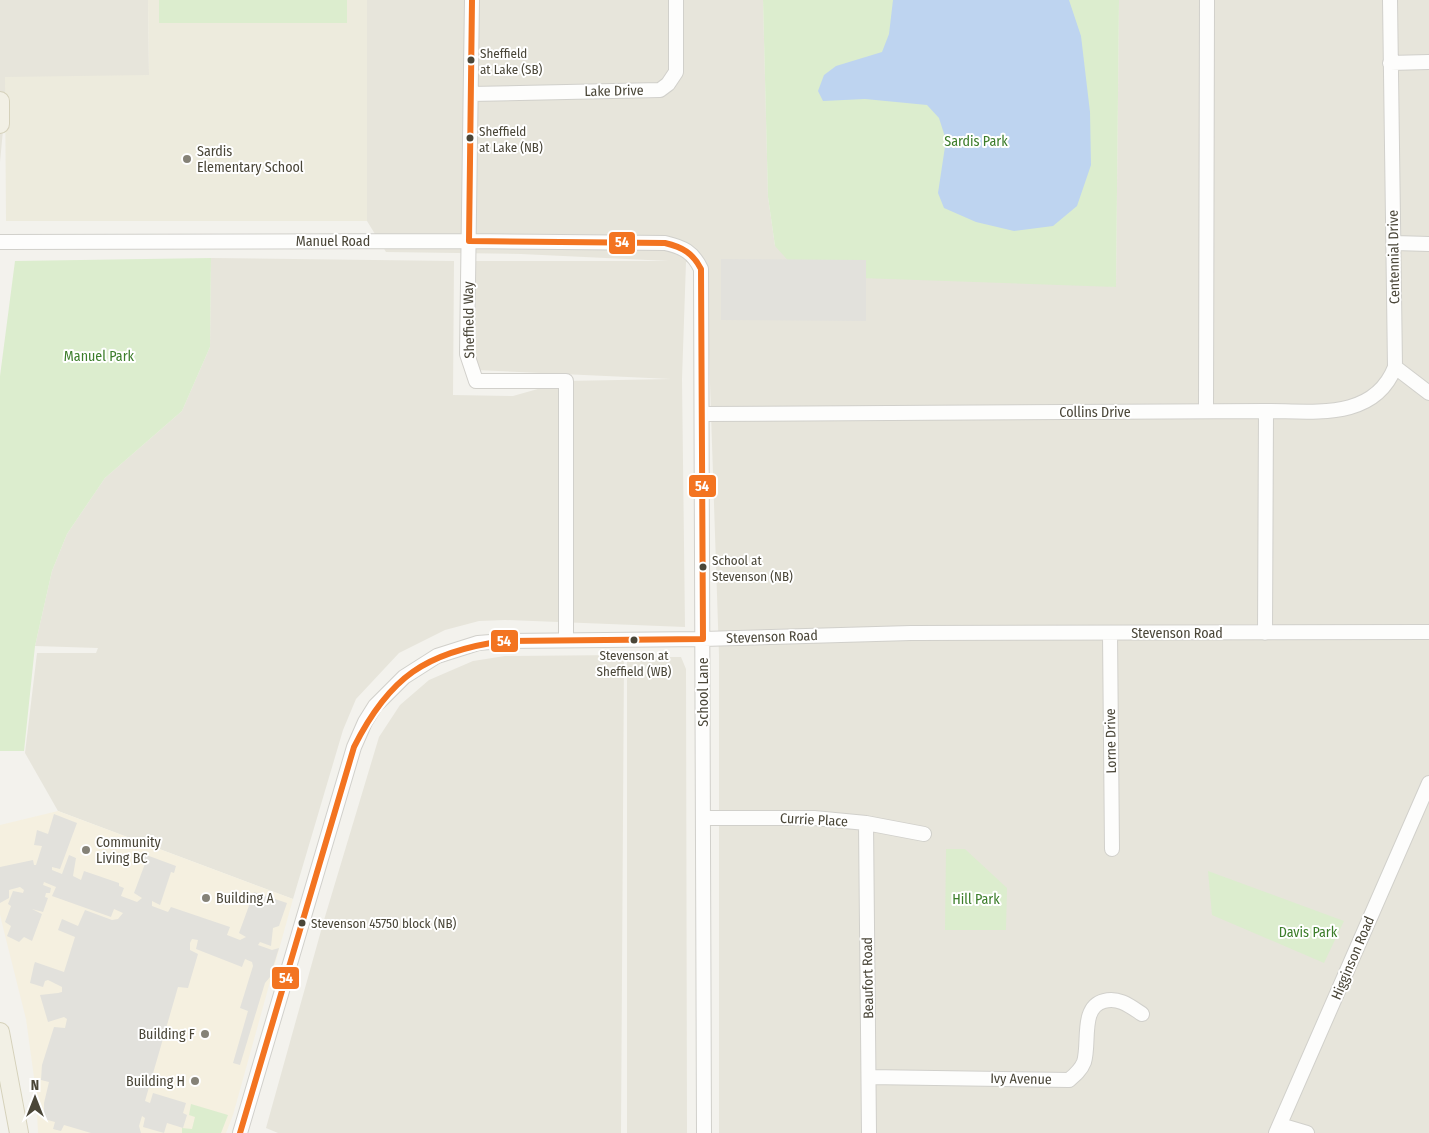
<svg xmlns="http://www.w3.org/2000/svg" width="1429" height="1133" font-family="'Fira Sans Condensed',sans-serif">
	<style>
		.residential { fill: #e7e5db }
		.commercial { fill: #f5f0e0 }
		.education { fill: #edebdd }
		.green { fill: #dcedce }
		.parking { fill: #e2e1dc }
		.water { fill: #bed4f0 }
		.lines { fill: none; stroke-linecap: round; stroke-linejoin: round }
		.minor-casing { stroke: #d1d0cb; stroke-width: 16 }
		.major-casing { stroke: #d5d1ba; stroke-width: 20 }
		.minor { stroke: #fdfdfc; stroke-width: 14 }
		.major { stroke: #f2f0e5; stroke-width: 18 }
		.bus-1-casing { stroke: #fff; stroke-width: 10 }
		.bus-1 { stroke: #f37421; stroke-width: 6 }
		.bus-dot { fill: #4a4638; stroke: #fff; stroke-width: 2 }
		.poi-dot { fill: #858277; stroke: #fff; stroke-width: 2 }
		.labels { text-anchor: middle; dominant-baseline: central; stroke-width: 4; stroke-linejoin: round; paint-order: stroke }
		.bus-label { font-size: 13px; fill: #4a4638; stroke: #fff; text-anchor: start }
		.street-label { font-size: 14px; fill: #4a4638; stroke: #fff }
		.park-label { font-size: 14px; fill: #3c7d2a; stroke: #fff }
		.poi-label { font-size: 14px; fill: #4a4638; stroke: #fff; text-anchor: start }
		.line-badge { stroke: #fff; stroke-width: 2 }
		.badge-label { font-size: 14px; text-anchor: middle; font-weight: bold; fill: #fff }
	</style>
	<rect width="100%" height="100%" fill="#f3f2ed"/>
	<!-- residential -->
	<path class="residential" d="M0,0h148l1,75 -143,23 -6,64z
		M367,0h396l5,197 7,49 341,41 3,-287h310v1133h-710v-478l-13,-392 -20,-1 -4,117 3,248 -180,-7 -26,1 -34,9 -46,23 -43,46 -13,31 -50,169 -235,-88 -33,-58 12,-100h59l2,-5 -63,-2 17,-75 15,-37 38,-56 77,-67 28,-64 1,-89 243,3 -1,134 60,1 53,-15 105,-2 -195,-9v-109h193l-148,-7 -135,-2 -19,-31z
		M624,655l-3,478h-343l-12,-5 58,-208 55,-183 21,-32 29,-25 44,-19 32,-5z
		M627,657h54l5,12 1,464h-60z"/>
	<!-- commercial -->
	<path class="commercial" d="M58,811l235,88 -60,216 -7,18h-188l-2,-41 -10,-73 -26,-104v-90z"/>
	<!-- education -->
	<path class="education" d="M148,0h219v221h-361l-1,-144 144,-2z"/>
	<!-- green -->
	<path class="green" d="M159,0h188v23h-188z
		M763,0h356l-3,287 -314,-11 -27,-30 -7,-49z
		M211,258l-1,89 -28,64 -77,67 -38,56 -15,37 -17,75 -11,105h-24v-375l15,-115z
		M946,849h19l42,39 -1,42h-61z
		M1208,871l136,50 -20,42 -112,-48z
		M191,1104l37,11 -7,18h-39v-5l10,1 3,-12 -6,-2z"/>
	<!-- parking -->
	<path class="parking" d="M721,259l145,1v61l-145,-1z
		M54,814l23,9 -17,46 -8,-2v3l10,4 7,-19 7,3 -3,18 8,4 3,-9 35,12v3l5,2 -3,8 16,6 5,-4 -8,-5 12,-32 -6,-4 1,-4 35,13 -2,7 -3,-1 -11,33 -8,-4v5l16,6 3,-5 59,20 -3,8 13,5 6,-3 -7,-4 15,-41 33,11 -8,23 -6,2 -2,18 -11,-4 -2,3 14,5 7,-2 -9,29 -5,6 -25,82 -7,-2 15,-52 -8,-3 13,-42 -1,-4 -7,-3 -3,8 -46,-18 2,-9 -6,-1 -2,4v7l8,4 -10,34 -10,-1 -33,114 5,2 3,-10 33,10 -3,10 4,2 -4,13 -16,-5 -3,10 -21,-6 2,-9 -3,-2 -3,10 2,7h-50l-27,-8 -3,6 -8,-2 2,-7 -11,-3v-16l5,-21 -8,-2 1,-15 12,-38 11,1 2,-9 -3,-2 -16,5 -8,-27 18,-2 4,-1v-5l-14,-7 -3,1 -2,6 -13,-4 4,-18 1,-3 29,10 11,-35 -17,-7 4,-11 16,7 7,-16 27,10 6,-1 5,-6 -9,-4 -3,8 -59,-21 4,-9 -12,-5 -1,3 8,3 -1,5h-4l-1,4 3,1 -5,14 -11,-3 10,5 -10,27 -8,-4 -5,5 -12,-6 4,-10 -6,-4 6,-16 -3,-2 5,-13 10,2 1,-3 -4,-3 -11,3v8l-9,5v-36l33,-7 1,5h2l6,-19 -8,-1 3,-15 11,4z"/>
	<!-- water -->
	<path class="water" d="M893,0h176l12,36 9,76 1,53 -14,41 -24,20 -39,5 -38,-9 -32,-14 -6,-15 8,-53 -7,-22 -12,-13 -62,-6 -42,2 -5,-10 6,-16 12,-9 46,-14 7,-18z"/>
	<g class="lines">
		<!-- minor casing -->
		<g class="minor-casing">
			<path id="minor" d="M472,0l-5,354 9,27h90v259
				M1390,63l39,-1
				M471,94l189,-4 8,-6 8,-12v-72
				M0,242l469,-1 196,2c18,4 28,9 36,26l3,864
				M1395,243l34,1
				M1395,367l34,26
				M1206,411l1,-411
				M1266,411c47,0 108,10 129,-44l-5,-367
				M702,414l564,-3 -1,222
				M1110,633l2,216
				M704,818h110l52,5 58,11
				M866,823l3,310
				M869,1077l200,3c6,-5 12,-10 15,-18 6,-19 -4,-55 20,-61 15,-4 26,5 38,13
				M1280,1125l27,8
				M240,1133l114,-386 11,-25 10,-16 29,-29 33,-21 41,-13 25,-2 200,-2 208,-6 518,-1
				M1276,1133l153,-350"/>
		</g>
		<!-- major casing -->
		<g class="major-casing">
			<path id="major" d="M0,101v23
				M0,1032l19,101"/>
		</g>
		<!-- minor -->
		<use href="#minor" class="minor"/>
		<!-- major -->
		<use href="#major" class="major"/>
		<!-- bus-1 casing -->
		<g class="bus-1-casing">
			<path id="bus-1" d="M469,241l196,2c17,4 28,10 36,26l2,370
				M469,241l3,-241
				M240,1133l114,-386c35,-70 72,-95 149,-106l200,-2"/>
		</g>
		<!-- bus-1 -->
		<use href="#bus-1" class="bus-1"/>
	</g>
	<!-- markers -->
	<g class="bus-dot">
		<circle cx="471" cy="60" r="4.5"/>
		<circle cx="470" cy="138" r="4.5"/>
		<circle cx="703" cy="567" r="4.5"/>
		<circle cx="634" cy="640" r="4.5"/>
		<circle cx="302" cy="923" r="4.5"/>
	</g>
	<g class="poi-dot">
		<circle cx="187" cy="159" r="5"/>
		<circle cx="86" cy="850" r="5"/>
		<circle cx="206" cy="898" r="5"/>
		<circle cx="205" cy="1034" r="5"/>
		<circle cx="195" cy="1081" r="5"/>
	</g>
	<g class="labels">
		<!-- bus labels -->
		<g class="bus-label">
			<text x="480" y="53">Sheffield<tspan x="480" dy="16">at Lake (SB)</tspan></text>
			<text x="479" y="131">Sheffield<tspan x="479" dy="16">at Lake (NB)</tspan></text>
			<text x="712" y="560">School at<tspan x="712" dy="16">Stevenson (NB)</tspan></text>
			<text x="634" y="655" text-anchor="middle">Stevenson at<tspan x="634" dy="16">Sheffield (WB)</tspan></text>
			<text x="311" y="923">Stevenson 45750 block (NB)</text>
		</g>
		<!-- street labels -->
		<g class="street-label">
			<text transform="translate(614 91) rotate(-1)">Lake Drive</text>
			<text x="333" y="241">Manuel Road</text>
			<text transform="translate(1394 257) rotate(-91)">Centennial Drive</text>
			<text transform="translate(469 320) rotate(-91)">Sheffield Way</text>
			<text x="1095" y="412">Collins Drive</text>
			<text x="1177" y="633">Stevenson Road</text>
			<text transform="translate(772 637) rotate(-2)">Stevenson Road</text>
			<text transform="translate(703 692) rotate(-90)">School Lane</text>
			<text transform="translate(1111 741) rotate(-91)">Lorne Drive</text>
			<text transform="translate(814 820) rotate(3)">Currie Place</text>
			<text transform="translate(1353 958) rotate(-67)">Higginson Road</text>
			<text transform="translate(868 978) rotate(-91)">Beaufort Road</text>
			<text transform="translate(1021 1079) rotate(1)">Ivy Avenue</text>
		</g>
		<!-- park labels -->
		<g class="park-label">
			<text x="976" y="141">Sardis Park</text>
			<text x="99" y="356">Manuel Park</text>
			<text x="976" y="899">Hill Park</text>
			<text x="1308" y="932">Davis Park</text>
		</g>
		<!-- poi labels -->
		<g class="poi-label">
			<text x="197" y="151">Sardis<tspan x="197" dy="16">Elementary School</tspan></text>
			<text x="96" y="842">Community<tspan x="96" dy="16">Living BC</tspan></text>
			<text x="216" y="898">Building A</text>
			<text x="195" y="1034" text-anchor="end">Building F</text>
			<text x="185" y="1081" text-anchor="end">Building H</text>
		</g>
	</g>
	<g class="line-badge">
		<rect x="608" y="231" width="28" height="24" rx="5" fill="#f37421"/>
		<rect x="688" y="474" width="29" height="24" rx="5" fill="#f37421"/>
		<rect x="490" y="629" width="29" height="24" rx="5" fill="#f37421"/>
		<rect x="271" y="966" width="29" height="24" rx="5" fill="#f37421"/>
	</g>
	<g class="badge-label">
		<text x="622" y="247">54</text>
		<text x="702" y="491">54</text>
		<text x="504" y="646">54</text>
		<text x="286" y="983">54</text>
	</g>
	<!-- north arrow -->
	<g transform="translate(35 1098)" stroke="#ffffff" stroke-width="4" paint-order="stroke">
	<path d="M0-4L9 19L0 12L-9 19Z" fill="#4a4638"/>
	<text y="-8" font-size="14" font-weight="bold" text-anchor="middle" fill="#4a4638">N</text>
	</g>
</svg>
